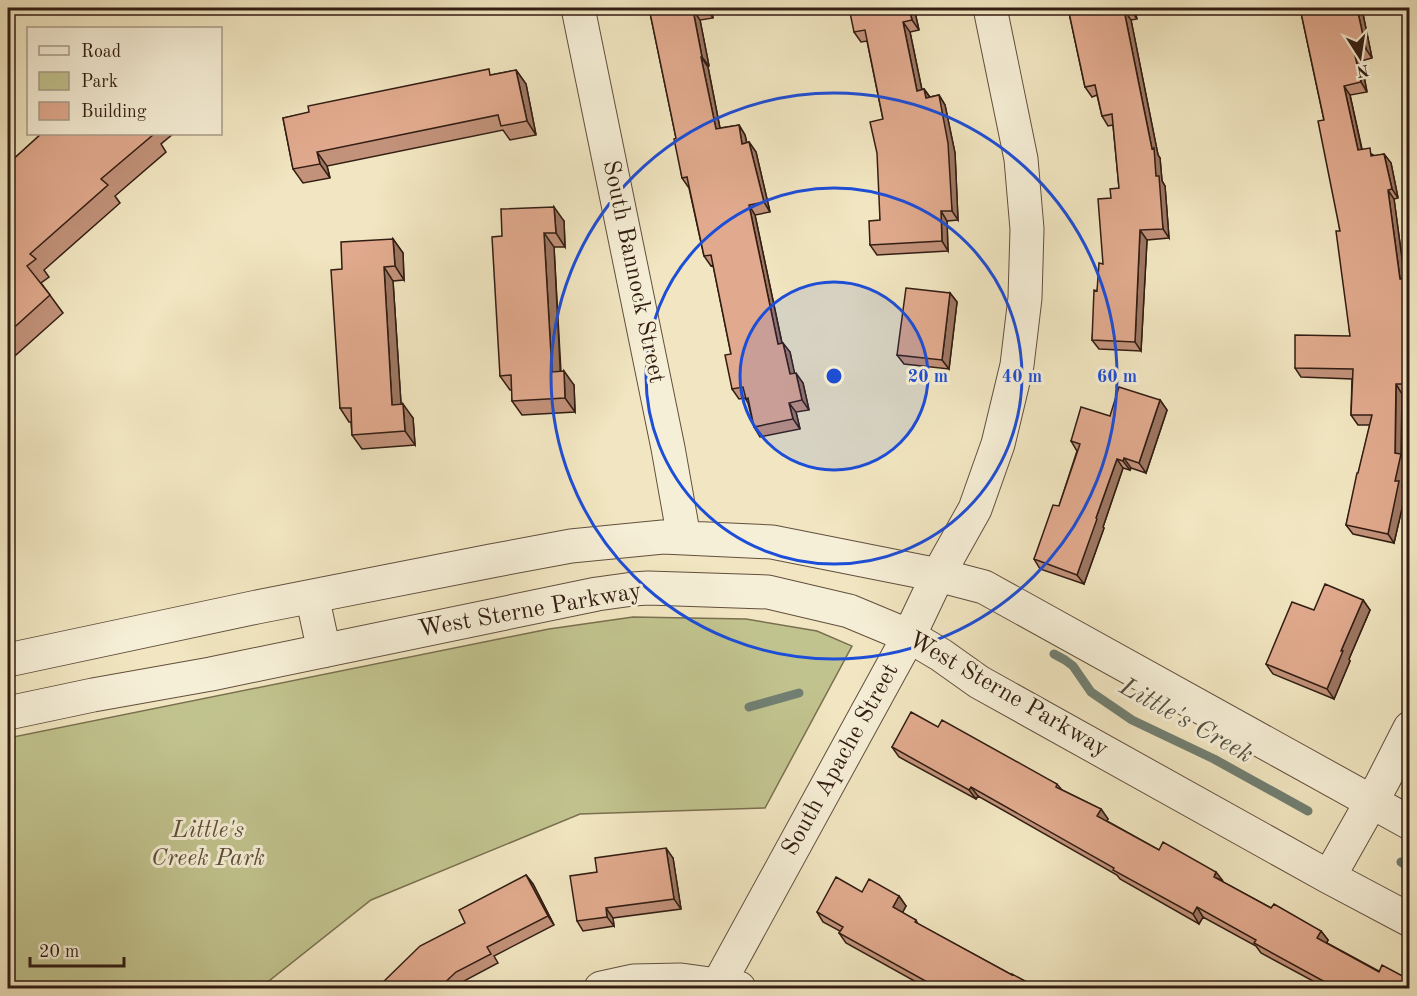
<svg xmlns="http://www.w3.org/2000/svg" width="1417" height="996" font-family="'Old Standard TT',serif">
	<style>
		.green { fill: #c1c38e; stroke: #7a7050; stroke-width: 1.5 }
		.lines { fill: none; stroke-linecap: round; stroke-linejoin: round }
		.stream { stroke: #717f72; stroke-width: 9 }
		.street-casing { stroke: #624f3e; stroke-width: 35 }
		.street { stroke: #f6efd7; stroke-width: 33 }
		.wall { fill: #c2927a; stroke: #321d13; stroke-width: 1.5 }
		.shaded-wall { fill: #9e7763; stroke: #321d13; stroke-width: 1.5 }
		.building { fill: #e1aa8e; stroke: #321d13; stroke-width: 1.5 }
		.ring { fill: none; stroke: #1d4ed8; stroke-width: 3 }
		.labels { text-anchor: middle; dominant-baseline: central; stroke-width: 6; stroke-linejoin: round; paint-order: stroke }
		.street-label { font-size: 24px; fill: #321d13; stroke: #f6efd7 }
		.park-label { font-size: 24px; font-style: italic; fill: #5d4f38; stroke: #f6efd7 }
		.water-label { font-size: 26px; font-style: italic; fill: #524e42; stroke: #f6efd7 }
		.centre { fill: #1d4ed8; stroke: #f6efd7; stroke-width: 3 }
		.ring-label { font-size: 18px; text-anchor: middle; font-weight: bold; fill: #1d4ed8; stroke: #f6efd7; stroke-width: 6; stroke-linejoin: round; paint-order: stroke }
	</style>
	<rect width="100%" height="100%" fill="#f1e6c1"/>
	<filter id="stains"><feTurbulence type="fractalNoise" baseFrequency=".00333" numOctaves="4"/><feColorMatrix values="0 0 0 0 .2 0 0 0 0 .09 0 0 0 0 .02 0 0 0 .5 -.17"/></filter>
	<radialGradient id="worn" r=".72"><stop offset=".6" stop-color="#630" stop-opacity="0"/><stop offset="1" stop-color="#630" stop-opacity=".3"/></radialGradient>
	<!-- green -->
	<path class="green" d="M633,617l113,2 71,12 35,15 -87,162 -185,6 -209,86 -111,88h-252v-250l541,-109z"/>
	<g class="lines">
		<!-- stream -->
		<path class="stream" d="M1054,654l11,6 8,6 18,26 41,28 82,39 94,52
			M749,707l50,-14
			M1401,862l9,6"/>
		<!-- street casing -->
		<g class="street-casing">
			<path id="street" d="M578,8l90,440 16,90
				M312,596l12,55
				M8,660l249,-53 234,-46 80,-15 92,-9 109,5 166,33 46,12 426,236
				M8,713l85,-18 118,-21 386,-80 36,-5 15,-1 120,4 81,19 60,25 32,19 38,27 350,195 81,43
				M1329,877l53,-94 28,-55
				M718,985l191,-349 29,-61 37,-66 23,-65 19,-79 8,-67 2,-69 -6,-70 -31,-151
				M601,988l32,-7 48,-1 58,8"/>
		</g>
		<!-- street -->
		<use href="#street" class="street"/>
	</g>
	<!-- wall -->
	<path class="wall" d="M649,8h62l2,10 -13,2 9,46 -1,1 12,61 19,-3 6,10 2,8 2,-1 7,10 14,60 -15,3 27,128 8,9 4,21 9,10 6,27 -13,2 4,17 -40,8 -6,-10 -6,-24 -3,-5 -6,1 -7,-10 -1,-35 -18,-89 -2,1 -7,-10 -15,-68 -7,-10 -6,-40z
		M914,8l5,22 -9,2 12,58 2,-1 6,8 9,-2 6,10 10,48 3,67 -11,1 1,30 -71,4 -7,-10 10,-25 3,-101 -16,-78 -6,1 -7,-10z
		M1068,8h66l3,11 -6,1 27,135 2,3 2,23 3,5 4,52 -22,2 -6,111 -42,-2 -7,-9 5,-49 6,-27 8,-66 8,-10 -6,-63 -5,1 -6,-10 -5,-21 -5,2 -7,-10z
		M1300,8h30v2l33,4 9,44 -11,3 6,31 -17,3 12,54 13,7 9,-2 7,9 7,35 -4,1 11,82 5,6v107h-8l-1,61 6,9 -5,22 4,5 -12,52 -41,-9 -7,-9 24,-100h-12l-7,-10 1,-36 -51,-2 -6,-9 55,-32 -10,-105 -16,-111z
		M516,70l10,14 10,51 -26,5 -7,-10 -176,36 3,12 -27,5 -10,-14 -10,-51z
		M41,134h132l-12,10 5,8 -51,44 5,7 -76,67 5,7 -8,6 22,30 -55,49v-198z
		M564,221l1,26h-11l7,125 13,13 1,27 -53,3 -10,-14v-11h-2l-10,-14 2,-140z
		M393,239l10,14 1,27 -11,1 8,123 12,14 2,27 -53,4 -10,-14 -1,-13h-2l-9,-14 2,-139z
		M950,293l7,9 -8,67 -45,-5 -7,-9z
		M1160,400l7,10 -21,63 -15,-5 -1,2 -7,-2 -20,59 1,1 -20,56 -44,-15 -6,-10 25,-53 18,-55 -6,-10 39,-25z
		M1363,600l7,10 -21,49 1,2 -16,38 -61,-25 -7,-10z
		M938,727l119,57 5,6 39,19 7,10 -1,2 52,29 64,32 48,26 50,23 7,9 -1,3 83,45h-84l-65,-35 -5,-7 -53,-29 -4,7 -79,-45 -3,-4 -139,-79 -2,3 -77,-42 -7,-10z
		M673,858l8,51 -68,9 1,8 -31,5 -6,-10 20,-49z
		M526,875l7,9 21,41 -60,31 4,7 -36,19 -6,6h-79l88,-65z
		M862,892l37,4 7,10 -4,7 14,7 2,4 94,51 26,13h-111l-81,-45 -7,-10 1,-2 -17,-9 -6,-10z"/>
	<!-- shaded-wall -->
	<path class="shaded-wall" d="M706,8h5l2,10z
		M909,8h5l5,22 -7,-10z
		M1130,8h4l3,11 -7,-10z
		M1357,8h1l5,6 9,44 -6,-9z
		M693,10l7,10 9,46 -7,-9z
		M1124,10l7,10 27,135 2,3 2,23 3,5 4,52 -6,-9 -11,-80z
		M903,22l7,10 14,68 -7,-9z
		M1354,51l7,10 6,31 -6,-10z
		M701,57l7,10 14,72 -6,-10z
		M516,70l10,14 10,51 -9,-14z
		M1344,86l6,9 14,65 -6,-10z
		M924,89l7,10 -5,-1z
		M939,95l6,10 10,48 3,67 -6,-9z
		M739,125l6,10 4,19 -7,-10z
		M749,142l7,10 14,60 -6,-10z
		M317,152l10,14 3,12 -10,-14z
		M1384,154l7,9 7,35 -6,-9z
		M1388,190l6,9 11,82 5,6v99l-2,-2 -8,-105z
		M749,205l6,10 29,138 -6,-9z
		M554,207l10,14 1,26 -9,-14z
		M941,211l6,10 1,30 -6,-10z
		M1140,230l7,10 -6,111 -6,-9z
		M544,233l10,14 7,139 -9,-14z
		M393,239l10,14 1,27 -9,-14z
		M384,267l9,14 9,138 -10,-14z
		M950,293l7,9 -8,67 -7,-9z
		M783,343l7,9 7,32 -7,-10z
		M564,371l10,14 1,27 -10,-14z
		M796,373l7,10 6,27 -7,-10z
		M1396,384l6,10 -1,61 6,9 -5,22 4,5 -12,52 -6,-9 7,-53z
		M1160,400l7,10 -21,63 -7,-10z
		M789,403l7,9 4,17 -7,-10z
		M403,404l10,14 2,27 -10,-14z
		M1124,458l7,10 -1,2 -7,-9z
		M1117,459l6,9 -20,59 1,1 -20,56 -7,-9 19,-57z
		M1363,600l7,10 -21,49 1,2 -16,38 -7,-10 14,-38z
		M971,787l7,9 -2,3 -7,-9z
		M1101,809l7,10 -4,7 -7,-10z
		M666,848l7,10 8,51 -7,-10z
		M1216,872l7,9 -9,-4z
		M526,875l7,9 21,41 -6,-9z
		M899,896l7,10 -6,11 -7,-10z
		M1197,907l6,10 -4,7 -6,-10z
		M606,908l7,10 1,8 -7,-9z
		M1321,931l7,9 -4,8 -7,-10z"/>
	<!-- building -->
	<path class="building" d="M649,8h57l-13,2 9,47h-1l15,72 23,-4 3,19 7,-2 15,60 -15,3 29,139 5,-1 7,31 6,-1 6,27 -13,3 4,16 -39,8 -6,-29 -2,1 -3,-12 -11,2 -7,-34 6,-1 -20,-99 -7,1 -17,-79 -5,1 -8,-39 2,-1z
		M849,8h60l3,12 -9,2 14,69 7,-2 2,9 13,-3 9,48 4,68h-11l1,30 -72,4 -1,-24 11,-1 -3,-67 -7,-31 13,-3 -18,-89 -11,2z
		M1068,8h62v1l-6,1 28,139 2,-1 2,28h3l4,53 -23,1 -5,112 -43,-2 2,-50 3,1 2,-28 4,1 -5,-65 13,-1 -1,-9 9,-1 -7,-74 -10,2 -7,-31 -10,2z
		M1300,8h25l1,3 16,-3h15l9,41 -12,2 7,31 -17,4 14,64 12,-2 1,8 13,-2 8,35 -4,1 12,89h4l5,35 -1,70h-12l-1,69 6,1 -6,27h4l-11,53 -42,-9 11,-52h1l14,-58h-21l2,-46 -58,-1v-33l55,1 -14,-105h4l-22,-110 6,-1z
		M489,69l1,6 26,-5 11,51 -26,5 -3,-11 -181,37 3,12 -27,5 -10,-51 26,-6 -1,-6z
		M41,134h113l-53,45 7,6 -78,69 6,5 -9,7 23,29 -42,38v-169z
		M554,207l2,26h-12l8,139 12,-1 1,27 -53,3 -1,-26 -11,1 -8,-139 10,-1 -1,-27z
		M393,239l2,27 -11,1 8,138 11,-1 2,27 -53,4 -1,-27h-11l-9,-138 11,-1 -1,-27z
		M906,288l44,5 -8,67 -45,-5z
		M1119,387l41,13 -21,63 -15,-5 -1,3 -6,-2 -21,59 1,1 -20,56 -43,-16 19,-54 6,1 21,-62 -9,-3 10,-34 29,9z
		M1325,584l38,16 -22,51h2l-16,38 -61,-25 26,-62 22,8z
		M911,712l27,15 4,-7 115,64 -1,3 45,22 -4,7 62,34 4,-8 53,30 -2,5 57,31 3,-4 47,27 -4,7 62,34 3,-7 28,15v8h-74l-82,-45 2,-3 -59,-33 -4,7 -80,-44 1,-2 -143,-81 -2,3 -77,-43z
		M666,848l8,51 -68,9 1,9 -30,4 -7,-45 27,-4 -2,-14z
		M526,875l22,41 -61,31 4,7 -35,18 -17,16h-62l43,-42 45,-23 -6,-13z
		M836,877l26,15 7,-13 30,17 -6,11 23,13 -1,2 97,53v-1l26,14h-100l-99,-55 4,-6 -26,-15z"/>
	<!-- distance rings -->
	<circle cx="834" cy="376" r="94" fill="#1d4ed8" fill-opacity=".12"/>
	<g class="ring">
		<circle cx="834" cy="376" r="94"/>
		<circle cx="834" cy="376" r="188"/>
		<circle cx="834" cy="376" r="283"/>
	</g>
	<g class="labels">
		<!-- street labels -->
		<g class="street-label">
			<text transform="translate(633 272) rotate(78)">South Bannock Street</text>
			<text transform="translate(530 611) rotate(-10)">West Sterne Parkway</text>
			<text transform="translate(1008 695) rotate(30)">West Sterne Parkway</text>
			<text transform="translate(841 760) rotate(-61)">South Apache Street</text>
		</g>
		<!-- park labels -->
		<g class="park-label">
			<text x="208" y="831">Little's<tspan x="208" dy="28">Creek Park</tspan></text>
		</g>
		<!-- water labels -->
		<g class="water-label">
			<text transform="translate(1186 721) rotate(29)">Little's Creek</text>
		</g>
	</g>
	<circle cx="834" cy="376" r="9" class="centre"/>
	<g class="ring-label">
		<text x="928" y="382">20 m</text>
		<text x="1022" y="382">40 m</text>
		<text x="1117" y="382">60 m</text>
	</g>
	<!-- margin -->
	<rect width="1417" height="996" fill="none" stroke="#f1e6c1" stroke-width="30"/>
	<rect x="9" y="9" width="1399" height="978" fill="none" stroke="#321d13" stroke-width="3"/>
	<rect x="15" y="15" width="1387" height="966" fill="none" stroke="#321d13" stroke-width="1.5"/>
	<!-- legend -->
	<rect x="27" y="27" width="195" height="108" fill="#f6efd7" stroke="#a89b89" stroke-width="1.5"/>
	<rect x="39" y="46" width="30" height="9" fill="#f6efd7" stroke="#a89b89" stroke-width="1.5"/>
	<text x="81" y="57" font-size="18" fill="#321d13">Road</text>
	<rect x="39" y="72" width="30" height="18" fill="#c1c38e" stroke="#a89b89" stroke-width="1.5"/>
	<text x="81" y="87" font-size="18" fill="#321d13">Park</text>
	<rect x="39" y="102" width="30" height="18" fill="#e1aa8e" stroke="#a89b89" stroke-width="1.5"/>
	<text x="81" y="117" font-size="18" fill="#321d13">Building</text>
	<!-- north arrow -->
	<g transform="translate(1360 57) rotate(168)" stroke="#f6efd7" stroke-width="4.5" paint-order="stroke">
	<path d="M0-4.5L10 22L0 15L-10 22Z" fill="#321d13"/>
	<text y="-9" font-size="16" font-weight="bold" text-anchor="middle" fill="#321d13">N</text>
	</g>
	<!-- scale -->
	<path d="M30 957v9h94v-9" fill="none" stroke="#321d13" stroke-width="3"/>
	<text x="39" y="957" font-size="18" fill="#321d13" stroke="#f6efd7" stroke-width="4.5" paint-order="stroke">20 m</text>
	<rect width="100%" height="100%" filter="url(#stains)"/>
	<rect width="100%" height="100%" fill="url(#worn)"/>
</svg>
